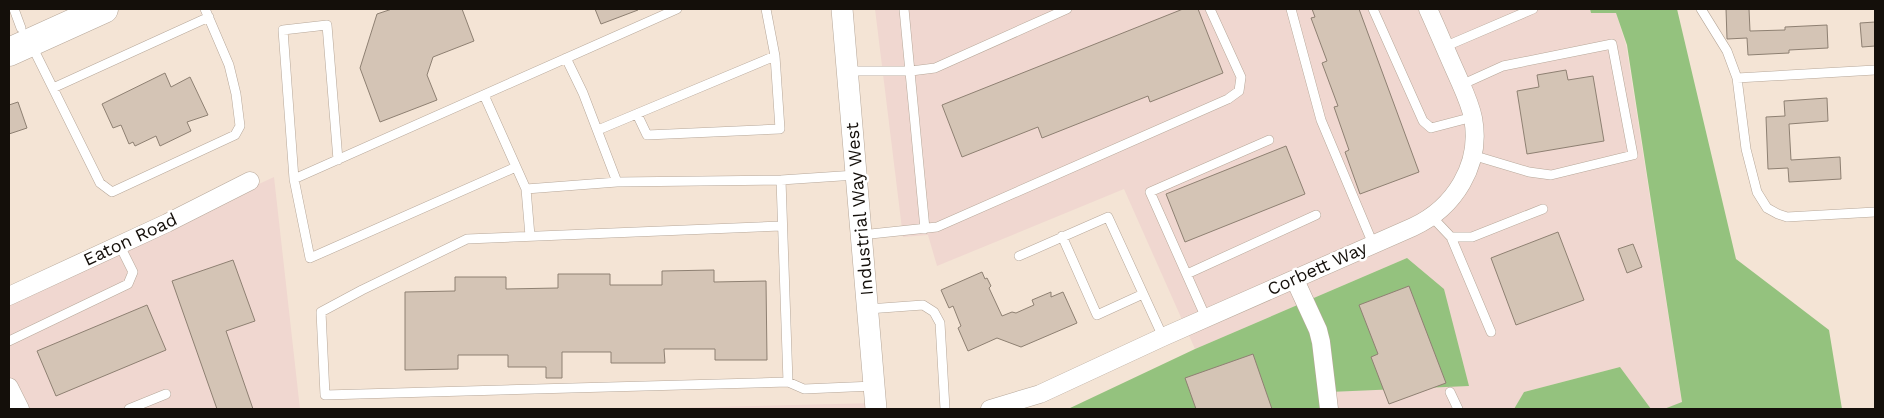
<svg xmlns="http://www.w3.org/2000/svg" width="1884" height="418" font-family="'Work Sans',sans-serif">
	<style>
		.industrial { fill: #f0d7d0 }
		.forest { fill: #94c27e }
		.building { fill: #d4c4b5; stroke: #8e8072 }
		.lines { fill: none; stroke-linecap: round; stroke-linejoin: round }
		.service-casing { stroke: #b6a799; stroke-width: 10 }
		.minor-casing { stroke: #b6a799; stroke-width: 19 }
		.tertiary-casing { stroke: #b6a799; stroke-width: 22 }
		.primary-casing { stroke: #b6a799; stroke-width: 29 }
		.service { stroke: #fff; stroke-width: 9 }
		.minor { stroke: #fff; stroke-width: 18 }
		.tertiary { stroke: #fff; stroke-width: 21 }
		.primary { stroke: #fff; stroke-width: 28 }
		.labels { text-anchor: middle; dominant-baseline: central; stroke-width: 5; stroke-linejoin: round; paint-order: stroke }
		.street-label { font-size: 18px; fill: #140f0a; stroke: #fff }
	</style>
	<rect width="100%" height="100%" fill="#f4e4d5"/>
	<!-- industrial -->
	<path class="industrial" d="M875,9h715l1,4h25l10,32 56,358 -18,6h-13l-31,-42 -96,25 -10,17h-184l-2,-17 79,-134 -212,91 -71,-160 -187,77 -9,-31 -25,2z
		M274,177l26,232h-291v-110z
		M878,403l1,6h-245z"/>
	<!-- forest -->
	<path class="forest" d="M1590,9h87l59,250 93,71 13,79h-178l18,-7 -55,-357 -11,-32h-25z
		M1407,258l37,31 25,97 -140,6 1,17h-262l127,-60z
		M1620,367l31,42h-137l10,-17z"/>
	<!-- building -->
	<path class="building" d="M392,9h70l12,32 -41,16 -6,18 10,25 -57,22 -20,-54 17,-54z
		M595,9h43v1l-37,14z
		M1183,9h15l25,64 -73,29 -2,-6 -106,42 -4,-11 -76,30 -20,-52z
		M1312,9h47l60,163 -59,22 -15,-42 4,-2 -15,-43 4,-1 -16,-43 5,-2 -16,-43 4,-1z
		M1726,9h23l1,22 35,-1v-3l42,-2 1,23 -39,2v3l-41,2 -1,-17 -20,1z
		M1875,22v24l-13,1 -2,-24z
		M1566,70l2,10 25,-4 11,65 -77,13 -10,-63 22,-4 -2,-12z
		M165,73l6,14 19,-10 18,38 -21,7 4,9 -31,15 -4,-10 -21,10 -2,-4 -4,2 -8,-19 -8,3 -11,-24z
		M1827,98l1,23 -39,3 2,36 49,-3 1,22 -52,3 -1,-14 -20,1 -2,-52 19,-1 -1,-15z
		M18,102l9,26 -18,6v-29z
		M1286,146l19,48 -120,48 -19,-48z
		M1558,232l26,68 -68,25 -25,-67z
		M1633,244l9,23 -15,6 -9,-24z
		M233,260l22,61 -29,10 27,78h-36l-45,-128z
		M714,270v12l52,-1 1,79h-52v-11h-51l1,14h-54v-11h-49v26h-16v-11h-38v-12h-50v14l-53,1v-78l50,-1v-14h51v12l52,-1v-14h52v11h52v-14z
		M982,272l3,7 2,-1 4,8 -2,2 13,28 10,-4 4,1 18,-8 -2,-5 19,-8v5l12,-5 14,31 -56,24 -24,-9 -29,13 -10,-23 3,-2 -8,-20 -4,2 -8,-18z
		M1409,286l37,97 -57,21 -18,-47 7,-3 -19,-49z
		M147,305l19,45 -110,46 -19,-45z
		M1253,354l19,55h-76l-11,-31z"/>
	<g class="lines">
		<!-- service casing -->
		<g class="service-casing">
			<path id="service" d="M14,9l7,19
				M904,9l21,220
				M1291,9l30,111 52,124
				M1373,9l50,112 8,7 42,-11
				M1701,9l26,42 10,27 9,71 11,43 10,16 11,6 9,3 88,-5
				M31,44l69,139 12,9 123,-57 5,-9 -4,-32 -7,-29 -24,-56
				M1444,47l89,-38
				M566,58l17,35 34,89
				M847,71h64l24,-3 132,-59
				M1737,78l138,-8
				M1461,85l42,-19 109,-22 21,111 -82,20 -22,-3 -57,-17
				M53,88l156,-71
				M484,95l42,94 4,47
				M637,114l10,21 133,-6 -5,-73 -9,-47
				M598,130l177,-74
				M338,160l-11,-135 -44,5 11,149 16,79 206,-91
				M294,179l383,-170
				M781,180l7,202
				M526,189l91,-7 164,-2 75,-5
				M1432,217l19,20 40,95
				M781,226l-314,13 -105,51 -41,22 4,83 463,-13 16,7 70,-3
				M861,235l76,-8 291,-128 11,-8 2,-14 -31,-68
				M1062,236l35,79 46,-21
				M1451,237h21l71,-28
				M1019,256l89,-39 55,120
				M1187,274l129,-59
				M868,309l55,-4 11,7 6,11 5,86
				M1206,318l-56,-126 119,-52
				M9,341l119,-57 5,-12 -14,-28
				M1450,392l8,17
				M129,409l37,-15"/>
		</g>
		<!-- minor casing -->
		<g class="minor-casing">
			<path id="minor" d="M1295,280l23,50 3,12 8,67
				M9,296l158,-73 83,-42
				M9,387l11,22
				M990,409l50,-15 123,-57 250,-110c41,-19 69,-62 60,-109 -3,-15 -10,-29 -16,-43 -10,-22 -19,-44 -29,-66"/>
		</g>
		<!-- tertiary casing -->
		<g class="tertiary-casing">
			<path id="tertiary" d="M842,9l34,400"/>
		</g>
		<!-- primary casing -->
		<g class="primary-casing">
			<path id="primary" d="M9,52l95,-43"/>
		</g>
		<!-- service -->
		<use href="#service" class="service"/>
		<!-- minor -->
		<use href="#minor" class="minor"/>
		<!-- tertiary -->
		<use href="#tertiary" class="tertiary"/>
		<!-- primary -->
		<use href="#primary" class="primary"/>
	</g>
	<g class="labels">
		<!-- street labels -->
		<g class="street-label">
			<text transform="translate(859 209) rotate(-95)">Industrial Way West</text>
			<text transform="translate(130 239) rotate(-25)">Eaton Road</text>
			<text transform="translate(1317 268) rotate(-24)">Corbett Way</text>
		</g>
	</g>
	<!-- border -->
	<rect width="1884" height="418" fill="none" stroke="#140f0a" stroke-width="20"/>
</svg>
